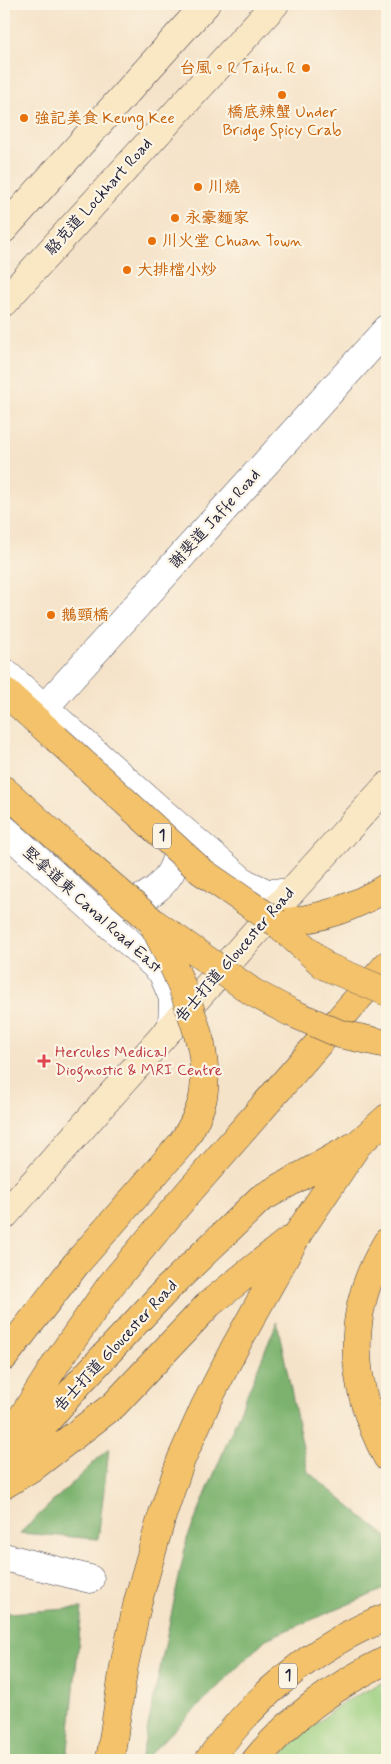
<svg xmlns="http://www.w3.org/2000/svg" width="391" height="1764" font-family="Mynerve,'LXGW WenKai TC',sans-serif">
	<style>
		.green { fill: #9bcf80; stroke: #5e785e }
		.forest { fill: #7cb26e; stroke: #4f6a54 }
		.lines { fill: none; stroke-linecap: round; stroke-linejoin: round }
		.street-casing { stroke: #423f50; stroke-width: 29 }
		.secondary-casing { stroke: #423f50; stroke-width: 29 }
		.highway-casing { stroke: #423f50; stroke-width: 29 }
		.street { stroke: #fff; stroke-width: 28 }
		.secondary { stroke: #fae7c3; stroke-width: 28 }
		.highway { stroke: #f3c26a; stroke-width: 28 }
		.highway-bridge-casing { stroke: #423f50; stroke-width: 29; stroke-linecap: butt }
		.highway-bridge { stroke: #f3c26a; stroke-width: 28 }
		.food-dot { fill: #e8710a; stroke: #fcf5e5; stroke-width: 2 }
		.health-dot { fill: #e0444e; stroke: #fcf5e5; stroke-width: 2 }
		.labels { text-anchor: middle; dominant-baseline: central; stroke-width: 4.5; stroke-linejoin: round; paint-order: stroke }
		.shield { fill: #fcf5e5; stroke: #63616e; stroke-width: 1 }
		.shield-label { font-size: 15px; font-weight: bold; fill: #22223b }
		.food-label { font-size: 16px; fill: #c56008; stroke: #fcf5e5; text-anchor: start }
		.street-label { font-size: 16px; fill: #22223b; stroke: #fcf5e5 }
		.health-label { font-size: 16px; fill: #be3a42; stroke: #fcf5e5; text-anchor: start }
	</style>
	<rect width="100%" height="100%" fill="#fcf5e5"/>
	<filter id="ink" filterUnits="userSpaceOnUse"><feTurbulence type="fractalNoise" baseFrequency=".02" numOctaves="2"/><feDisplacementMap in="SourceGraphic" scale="10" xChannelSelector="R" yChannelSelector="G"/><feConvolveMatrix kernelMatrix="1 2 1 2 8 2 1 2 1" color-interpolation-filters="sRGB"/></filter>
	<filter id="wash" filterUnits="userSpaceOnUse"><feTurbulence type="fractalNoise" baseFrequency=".0096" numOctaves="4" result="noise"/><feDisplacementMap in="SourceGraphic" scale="20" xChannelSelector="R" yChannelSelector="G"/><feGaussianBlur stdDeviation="1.12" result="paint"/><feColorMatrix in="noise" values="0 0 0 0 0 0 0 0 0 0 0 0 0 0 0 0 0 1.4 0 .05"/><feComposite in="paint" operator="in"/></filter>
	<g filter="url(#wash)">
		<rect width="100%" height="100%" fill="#f5e3c9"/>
		<!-- green -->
		<path class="green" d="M387,1680v80h-109l16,-18 45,-37z"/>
		<!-- forest -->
		<path class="forest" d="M277,1322l31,150 79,65v51l-121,51 -122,121h-3l46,-221z
			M109,1448l-11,91 -78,-6z
			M82,1608l-15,152h-63v-143l4,-4z"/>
	</g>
	<g filter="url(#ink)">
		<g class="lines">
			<!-- street casing -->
			<g class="street-casing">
				<path id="street" d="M4,672l174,154 67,57 22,10h23
					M44,708l343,-379
					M4,829l158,143 11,26 -1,29
					M109,905c34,1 66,-22 69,-58 1,-6 0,-13 0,-20
					M4,1557l86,22"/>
			</g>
			<!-- secondary casing -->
			<g class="secondary-casing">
				<path id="secondary" d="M4,229l202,-225
					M4,302l271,-298
					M4,1216l286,-323 97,-107"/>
			</g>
			<!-- highway casing -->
			<g class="highway-casing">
				<path id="highway" d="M4,691l52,47
					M4,790l68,61
					M277,923c39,-3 77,-15 110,-36
					M277,923l48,43
					M387,1242c-43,71 -38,143 0,215
					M4,1357l72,-93 106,-121c23,-36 27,-55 19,-98
					M4,1446l53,-84 53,-76 77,-92 200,-229
					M4,1471l77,-90 86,-92 93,-90 98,-55 29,-26
					M4,1485l32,-20 78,-60 95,-101 79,-63
					M110,1760l14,-94 14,-65 24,-85 19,-56 24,-54 30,-59 64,-115 59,-88
					M209,1760c45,-62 105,-115 178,-143
					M256,1760c35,-43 81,-76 131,-100"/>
			</g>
			<!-- street -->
			<use href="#street" class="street"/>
			<!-- secondary -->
			<use href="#secondary" class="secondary"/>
			<!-- highway -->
			<use href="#highway" class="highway"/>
			<!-- highway-bridge casing -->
			<g class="highway-bridge-casing">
				<path id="highway-bridge" d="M56,738l145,133 76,52
					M72,851l81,71 101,71 36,19 50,22 47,10
					M154,926c20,38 36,77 47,119
					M325,966l62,26"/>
			</g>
			<!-- highway-bridge -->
			<use href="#highway-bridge" class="highway-bridge"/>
		</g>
	</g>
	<!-- markers -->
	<g class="food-dot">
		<circle cx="306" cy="68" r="5"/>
		<circle cx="282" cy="95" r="5"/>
		<circle cx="24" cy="118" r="5"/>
		<circle cx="198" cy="187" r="5"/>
		<circle cx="175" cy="218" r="5"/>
		<circle cx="152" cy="241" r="5"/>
		<circle cx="127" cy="270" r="5"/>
		<circle cx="51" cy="615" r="5"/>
	</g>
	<path class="health-dot" d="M41.5 1053.5h5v5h5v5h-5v5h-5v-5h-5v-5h5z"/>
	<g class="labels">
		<!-- shield labels -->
		<g class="shield">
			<rect x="153" y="823.5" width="18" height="25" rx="4"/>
			<rect x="279" y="1663.5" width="18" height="25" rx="4"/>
		</g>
		<g class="shield-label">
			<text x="162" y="836">1</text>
			<text x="288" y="1676">1</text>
		</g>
		<!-- food labels -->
		<g class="food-label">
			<text x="296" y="68" text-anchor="end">台風。R Taifu. R</text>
			<text x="282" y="112" text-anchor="middle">橋底辣蟹 Under<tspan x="282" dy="18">Bridge Spicy Crab</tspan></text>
			<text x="34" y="118">強記美食 Keung Kee</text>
			<text x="208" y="187">川燒</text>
			<text x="185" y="218">永豪麵家</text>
			<text x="162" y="241">川火堂 Chuan Town</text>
			<text x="137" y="270">大排檔小炒</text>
			<text x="61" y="615">鵝頸橋</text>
		</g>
		<!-- street labels -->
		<g class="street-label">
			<text transform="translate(99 197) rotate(-48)">駱克道 Lockhart Road</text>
			<text transform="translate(215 519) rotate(-48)">謝斐道 Jaffe Road</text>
			<text transform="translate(92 910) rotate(42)">堅拿道東 Canal Road East</text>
			<text transform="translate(235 955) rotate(-49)">告士打道 Gloucester Road</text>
			<text transform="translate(116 1346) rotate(-47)">告士打道 Gloucester Road</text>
		</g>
		<!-- health labels -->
		<g class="health-label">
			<text x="55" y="1052">Hercules Medical<tspan x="55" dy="18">Diognostic &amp; MRI Centre</tspan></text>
		</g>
	</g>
	<!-- margin -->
	<rect width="391" height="1764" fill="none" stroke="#fcf5e5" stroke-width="20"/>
</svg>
